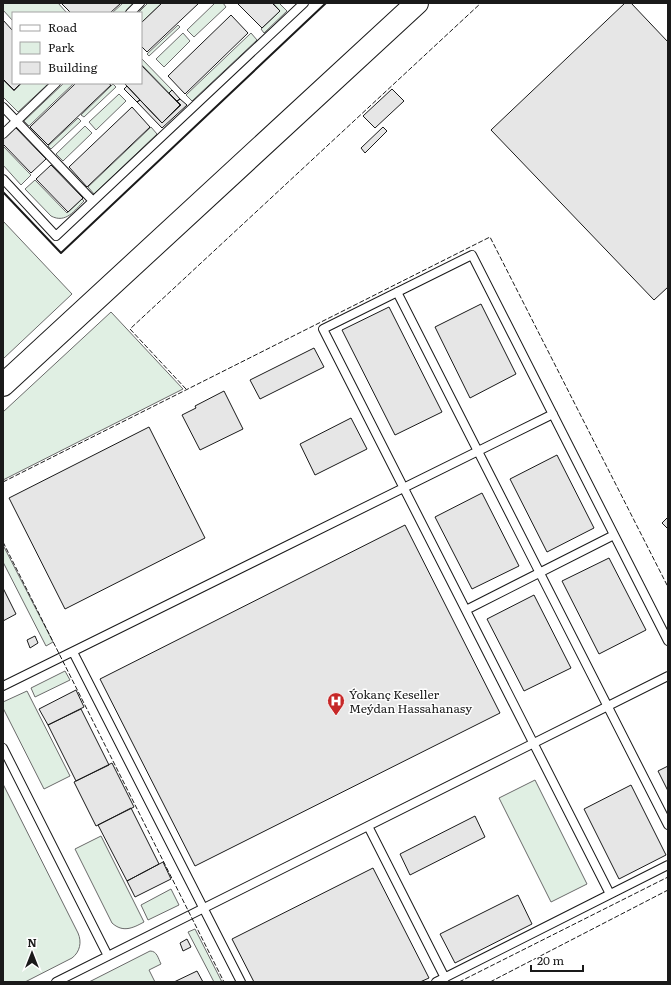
<svg xmlns="http://www.w3.org/2000/svg" width="671" height="985" font-family="Literata,serif">
	<style>
		.green { fill: #e0efe3; stroke: #6a6a6a }
		.building { fill: #e6e6e6; stroke: #1a1a1a }
		.lines { fill: none; stroke-linecap: round; stroke-linejoin: round }
		.lane-casing { stroke: #1a1a1a; stroke-width: 10 }
		.secondary-casing { stroke: #1a1a1a; stroke-width: 24 }
		.lane { stroke: #fff; stroke-width: 8 }
		.secondary { stroke: #fff; stroke-width: 22 }
		.fence { stroke: #1a1a1a; stroke-width: 1; stroke-dasharray: 5 2; stroke-linecap: butt }
		.wall { stroke: #1a1a1a; stroke-width: 2 }
		.labels { text-anchor: middle; dominant-baseline: central; stroke-width: 3; stroke-linejoin: round; paint-order: stroke }
		.poi-label { font-size: 12px; fill: #1a1a1a; stroke: #fff; text-anchor: start }
	</style>
	<rect width="100%" height="100%" fill="#fff"/>
	<!-- green -->
	<path class="green" d="M3,3h55l9,10h-54v8l-10,-11z
		M123,3h12l-11,10h-12z
		M148,3h14l-21,20v-10h-3z
		M215,3h8l3,4 -32,30 -7,-7z
		M273,3h6l8,8 -23,22 -3,-4 19,-18z
		M178,25l2,2 -31,29 -2,-2z
		M183,33l7,8 -26,26 -8,-8z
		M251,33l6,7 -65,61 -6,-6z
		M141,58l31,32 -3,3 -28,-29z
		M3,80l11,11 8,-8h27l-31,29 -15,-15z
		M64,83h10l-45,43 -5,-5z
		M113,84l3,3 -32,30 -3,-2z
		M119,94l7,7 -30,29 -7,-8z
		M78,118l3,3 -30,28 -3,-3z
		M85,126l7,7 -29,28 -7,-7z
		M151,127l6,7 -63,60 -6,-7z
		M3,146l28,29 -10,10 -18,-20z
		M35,180l32,33 15,-14 2,2c-9,9 -18,23 -33,15l-26,-27z
		M3,221l69,73 -69,65z
		M111,312l72,77 -180,91v-68z
		M3,545l50,97 -7,4 -43,-84z
		M65,671l5,9 -35,17 -4,-9z
		M27,691l43,85 -26,13 -41,-81v-6z
		M535,780l52,104 -36,18 -52,-104z
		M3,784l75,149c4,9 2,19 -6,25l-47,24h-22z
		M101,836l43,86c-11,6 -21,11 -32,1l-37,-74z
		M171,889l8,16 -31,15 -7,-15z
		M195,929l27,53h-8l-26,-50z
		M150,951c7,0 8,7 11,13l-12,6 6,12h-66z"/>
	<!-- building -->
	<path class="building" d="M61,3h60l-11,10h-39z
		M162,3h37l-52,49 -6,-6v-23z
		M237,3h35l8,8 -18,17z
		M625,3h6l37,39v245l-14,13 -163,-170z
		M231,15l17,18 -63,61 -17,-18z
		M3,20l10,11v52h8l-7,7 -11,-11z
		M141,65l39,40 -18,18 -38,-40h17z
		M76,83h32l3,2 -63,60 -18,-18z
		M127,86l13,14 -3,2 -13,-13z
		M392,89l12,12 -29,27 -12,-12z
		M172,90l8,9 -3,2 -8,-8z
		M180,99l7,6 -25,23 -25,-26 3,-2 22,23 19,-18 -4,-4z
		M132,107l18,20 -63,60 -18,-20z
		M15,127l31,32 -15,14 -28,-29v-5z
		M383,127l4,4 -22,22 -4,-5z
		M51,165l32,33 -15,14 -32,-33z
		M481,304l35,70 -46,24 -35,-71z
		M389,307l53,105 -47,23 -53,-105z
		M314,348l10,19 -64,32 -10,-19z
		M224,391l19,38 -43,21 -18,-35 14,-7 -1,-2z
		M351,418l16,31 -52,26 -15,-31z
		M149,427l56,111 -140,71 -56,-111z
		M557,455l37,73 -47,24 -37,-73z
		M482,493l37,73 -47,23 -37,-72z
		M668,517v12l-6,-6z
		M405,525l95,188 -305,153 -95,-187z
		M609,558l37,72 -47,24 -37,-73z
		M3,588l13,26 -13,7z
		M534,595l37,73 -47,23 -37,-72z
		M35,636l3,7 -8,5 -3,-8z
		M76,690l8,17 -36,18 -9,-16z
		M81,709l28,56 -33,16 -28,-56z
		M112,763l22,44 -38,19 -22,-44z
		M668,766v25l-10,-20z
		M631,785l35,70 -47,24 -35,-70z
		M131,808l28,56 -32,17 -29,-56z
		M475,816l10,21 -75,38 -10,-21z
		M163,862l8,17 -36,18 -8,-16z
		M373,868l56,110 -9,4h-166l-22,-43z
		M518,895l14,29 -77,39 -15,-29z
		M187,939l4,8 -8,4 -3,-8z
		M197,971l6,11h-29z"/>
	<g class="lines">
		<!-- lane casing -->
		<g class="lane-casing">
			<path id="lane" d="M130,13l10,-10
				M3,107l90,94
				M3,134l53,-51
				M3,179l53,57 248,-233
				M397,292l271,533
				M466,610l148,-75
				M73,652l168,330
				M3,686l550,-272
				M3,748l105,208
				M368,826l77,152
				M610,894l-287,-565 149,-74 196,386
				M56,982l612,-306
				M436,982l232,-117"/>
		</g>
		<!-- secondary casing -->
		<g class="secondary-casing">
			<path id="secondary" d="M3,385l414,-382"/>
		</g>
		<!-- lane -->
		<use href="#lane" class="lane"/>
		<!-- secondary -->
		<use href="#secondary" class="secondary"/>
		<!-- fence -->
		<path class="fence" d="M186,389l-56,-60 351,-326
			M3,482l487,-245 178,350
			M3,542l221,440
			M459,982l209,-105
			M490,982l178,-92"/>
		<!-- wall -->
		<path class="wall" d="M3,192l58,61 265,-250"/>
	</g>
	<!-- icons -->
	<defs>
		<g id="hospital-pin" transform="scale(0.9)"><path d="M0 17L-7.5 6A9.5 9.5 0 1 1 7.5 6Z" fill="#c62828" stroke="#fff"/><path d="M-5-5h3v3.5h4V-5h3V5h-3V1.5h-4V5h-3Z" fill="#fff"/></g>
	</defs>
	<g fill-rule="evenodd">
		<use href="#hospital-pin" x="336" y="701"/>
	</g>
	<g class="labels">
		<!-- poi labels -->
		<g class="poi-label">
			<text x="349" y="694">Ýokanç Keseller<tspan x="349" dy="14">Meýdan Hassahanasy</tspan></text>
		</g>
	</g>
	<!-- border -->
	<rect width="671" height="985" fill="none" stroke="#1a1a1a" stroke-width="8"/>
	<!-- legend -->
	<rect x="12" y="12" width="130" height="72" fill="#ffffff" stroke="#a3a3a3"/>
	<rect x="20" y="25" width="20" height="6" fill="#ffffff" stroke="#a3a3a3"/>
	<text x="48" y="32" font-size="12" fill="#1a1a1a">Road</text>
	<rect x="20" y="42" width="20" height="12" fill="#e0efe3" stroke="#a3a3a3"/>
	<text x="48" y="52" font-size="12" fill="#1a1a1a">Park</text>
	<rect x="20" y="62" width="20" height="12" fill="#e6e6e6" stroke="#a3a3a3"/>
	<text x="48" y="72" font-size="12" fill="#1a1a1a">Building</text>
	<!-- north arrow -->
	<g transform="translate(32 953)" stroke="#ffffff" stroke-width="3" paint-order="stroke">
	<path d="M0-3L7 15L0 10L-7 15Z" fill="#1a1a1a"/>
	<text y="-6" font-size="11" font-weight="bold" text-anchor="middle" fill="#1a1a1a">N</text>
	</g>
	<!-- scale -->
	<path d="M531 965v6h52v-6" fill="none" stroke="#1a1a1a" stroke-width="2"/>
	<text x="537" y="965" font-size="12" fill="#1a1a1a" stroke="#ffffff" stroke-width="3" paint-order="stroke">20 m</text>
</svg>
